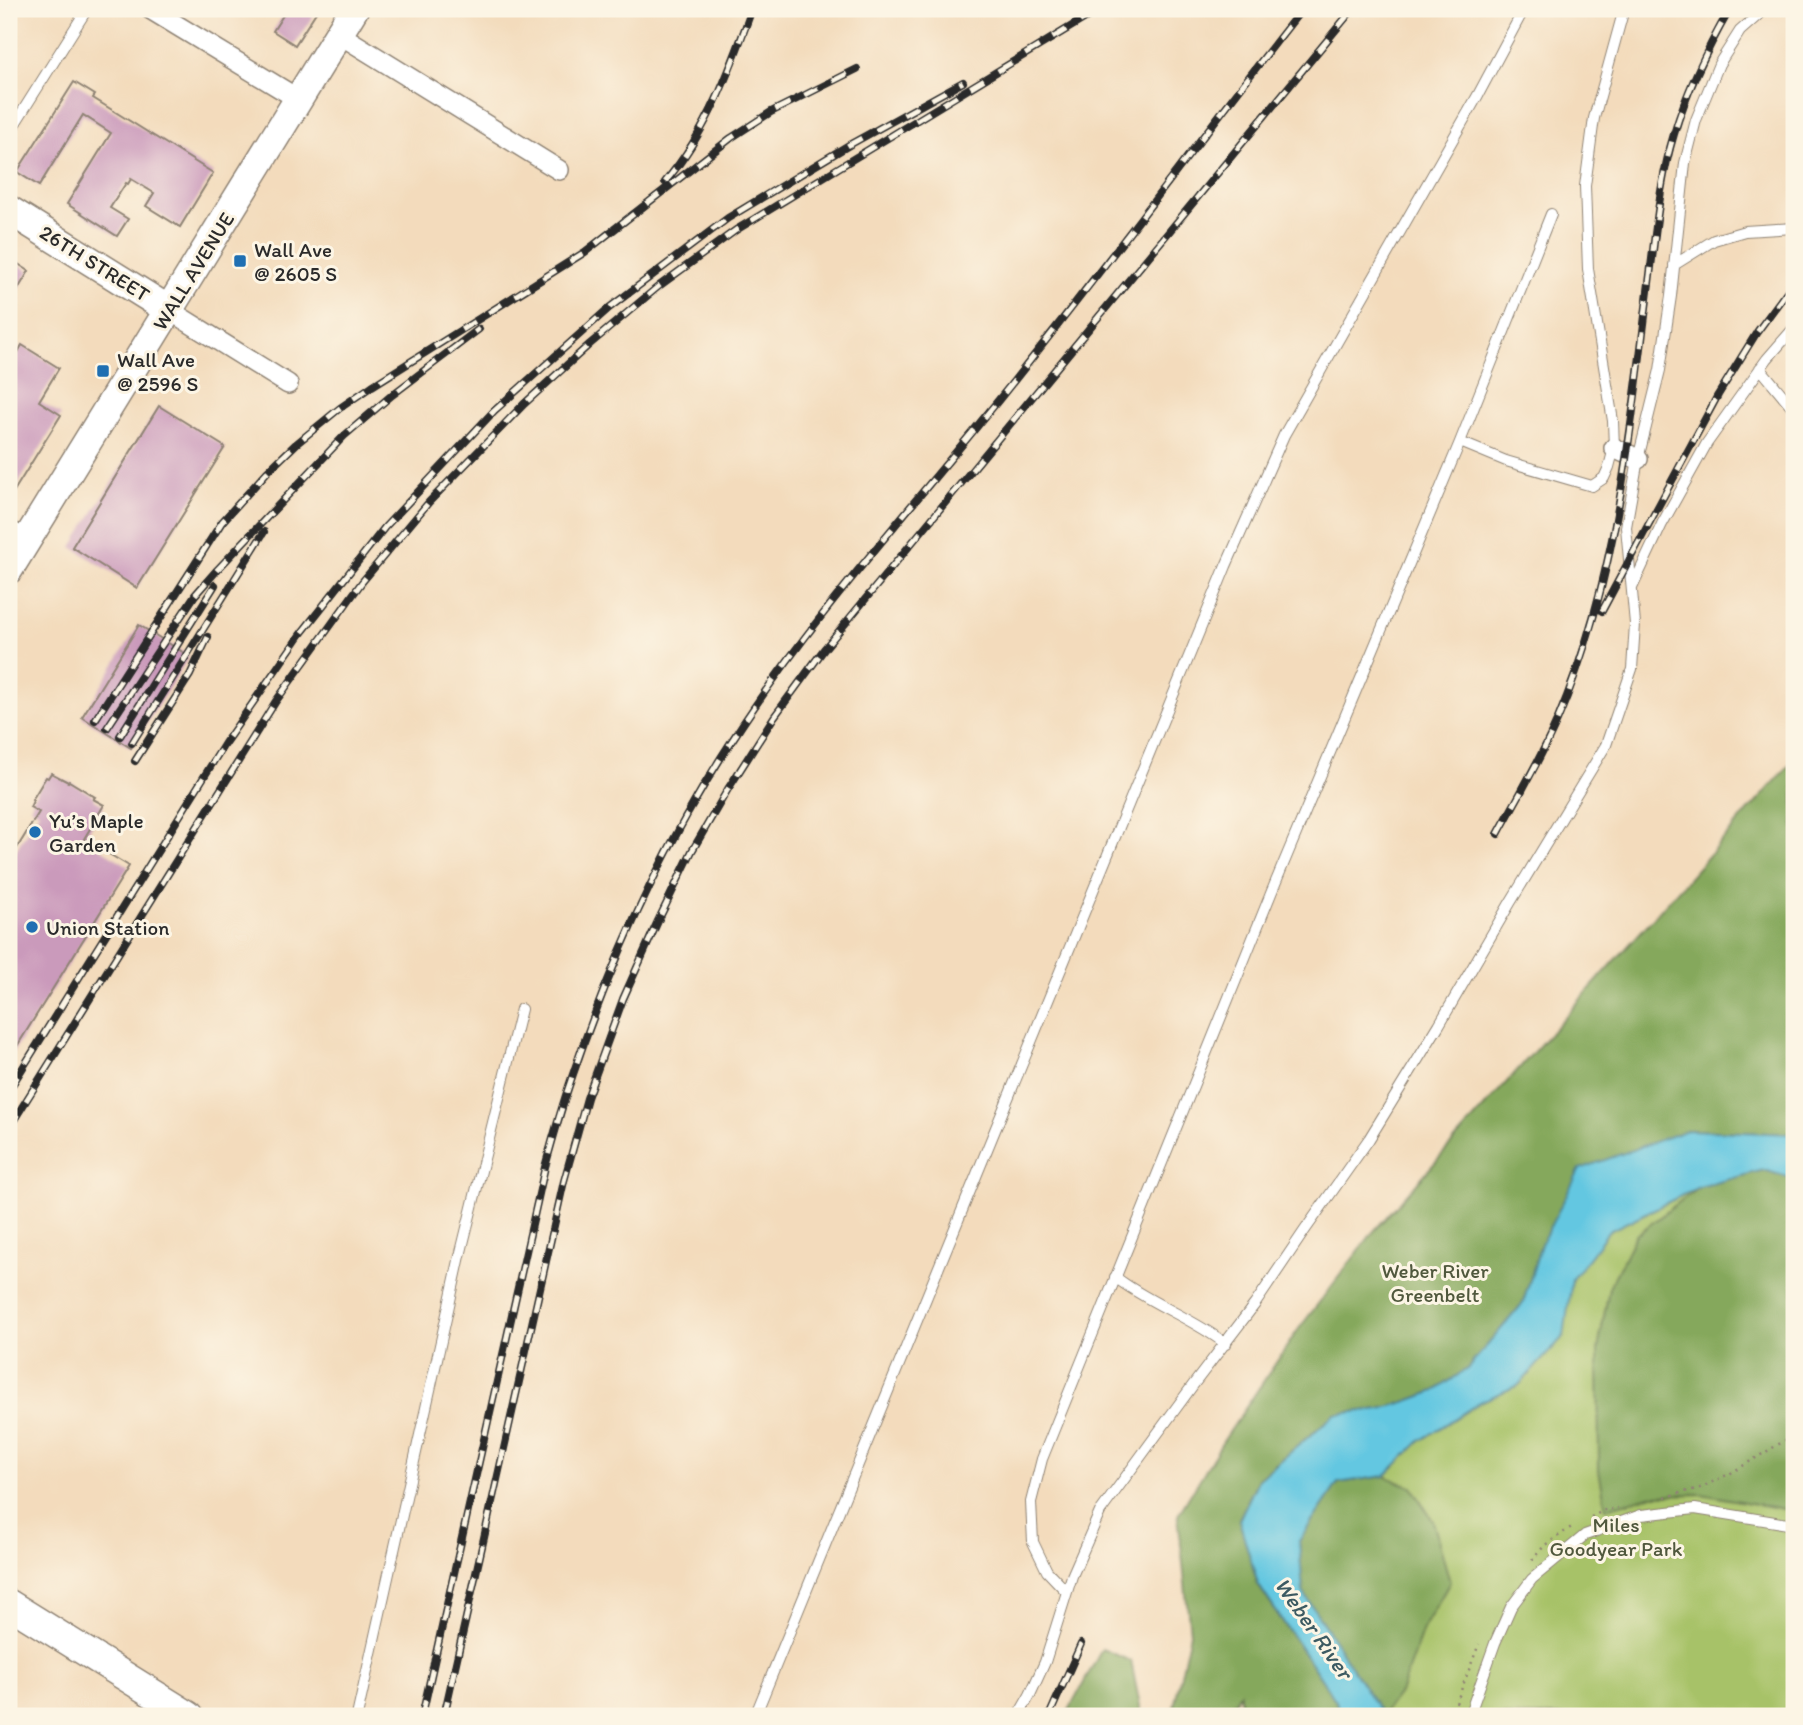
<svg xmlns="http://www.w3.org/2000/svg" width="1803" height="1725" font-family="Itim,sans-serif">
	<style>
		.green { fill: #a7c268; stroke: #69764a; stroke-width: 2 }
		.forest { fill: #85a85c; stroke: #586a44; stroke-width: 2 }
		.water { fill: #63c7e1; stroke: #477986; stroke-width: 2 }
		.building { fill: #ca9abb }
		.lines { fill: none; stroke-linecap: round; stroke-linejoin: round }
		.lane-casing { stroke: #8f8374; stroke-width: 12 }
		.street-casing { stroke: #8f8374; stroke-width: 22 }
		.secondary-casing { stroke: #8f8374; stroke-width: 31 }
		.path { stroke: #8f8374; stroke-width: 2.5; stroke-dasharray: 2 5; stroke-linecap: butt }
		.lane { stroke: #fff; stroke-width: 10 }
		.street { stroke: #fff; stroke-width: 19 }
		.secondary { stroke: #fff; stroke-width: 28 }
		.rail-casing { stroke: #2b2b2b; stroke-width: 8 }
		.rail { stroke: #fcf5e5; stroke-width: 5; stroke-dasharray: 16; stroke-linecap: butt }
		.poi-dot { fill: #1f6fb2; stroke: #fcf5e5; stroke-width: 2.5 }
		.labels { text-anchor: middle; dominant-baseline: central; stroke-width: 6; stroke-linejoin: round; paint-order: stroke }
		.poi-label { font-size: 21px; fill: #2b2b2b; stroke: #fcf5e5; text-anchor: start }
		.street-label { font-size: 21px; fill: #2b2b2b; stroke: #fcf5e5 }
		.park-label { font-size: 21px; fill: #50583d; stroke: #fcf5e5 }
		.water-label { font-size: 23px; font-style: italic; fill: #3c5a62; stroke: #fcf5e5 }
	</style>
	<rect width="100%" height="100%" fill="#fcf5e5"/>
	<filter id="ink" filterUnits="userSpaceOnUse"><feTurbulence type="fractalNoise" baseFrequency=".0143" numOctaves="2"/><feDisplacementMap in="SourceGraphic" scale="14" xChannelSelector="R" yChannelSelector="G"/><feConvolveMatrix kernelMatrix="1 2 1 2 8 2 1 2 1" color-interpolation-filters="sRGB"/></filter>
	<filter id="wash" filterUnits="userSpaceOnUse"><feTurbulence type="fractalNoise" baseFrequency=".00686" numOctaves="4" result="noise"/><feDisplacementMap in="SourceGraphic" scale="28" xChannelSelector="R" yChannelSelector="G"/><feGaussianBlur stdDeviation="1.57" result="paint"/><feColorMatrix in="noise" values="0 0 0 0 0 0 0 0 0 0 0 0 0 0 0 0 0 1.4 0 .05"/><feComposite in="paint" operator="in"/></filter>
	<g filter="url(#wash)">
		<rect width="100%" height="100%" fill="#f3dbbc"/>
		<!-- green -->
		<path class="green" d="M1794,1179v537h-412l-44,-233 47,-7 35,-35 62,-40 37,-16 44,-49 9,-57 37,-48 90,-44z"/>
		<!-- forest -->
		<path class="forest" d="M1794,760v374l-107,-4 -146,114 -18,59 -55,65 -33,23 -27,10 -27,8 -46,5 -77,65 -19,40 19,66 78,116 4,15h-100v-23l-13,23h-55l18,-83 -12,-118 44,-72 76,-113 76,-99z
			M1764,1170l30,9v332l-93,-17 -48,1 -47,13 -7,-37 -1,-121 11,-62 26,-52 64,-49z
			M1385,1476l27,11 21,34 17,61 -27,47 -22,61 -19,25 -79,-123 -4,-51 39,-58z
			M1102,1649l29,12 11,55h-76z"/>
		<!-- water -->
		<path class="water" d="M1687,1130l107,4v45l-30,-9 -65,17 -90,44 -37,48 -8,57 -45,49 -37,16 -62,40 -35,35 -47,7 -39,58 4,51 79,123 -42,1 -4,-15 -78,-117 -19,-64 19,-40 77,-66 46,-5 27,-8 27,-10 33,-23 55,-65 18,-59 39,-75z"/>
		<g id="blocks">
			<!-- building -->
			<path class="building" d="M287,9h31l-23,36 -22,-14z
				M74,82l21,13 -2,3 120,75 -33,54 -34,-21 8,-13 -23,-14 -3,5 -2,-1 -16,25 18,11 -11,17 -50,-32 44,-71 -28,-18 -44,71 -22,-14z
				M9,258l20,13 -20,33z
				M22,345l37,23 -20,33 22,14 -52,84v-131z
				M159,406l66,41 -88,141 -65,-41z
				M139,625l50,31 -58,92 -49,-31z
				M51,773l17,9 1,-1 26,16 -2,2 11,6 -20,34 45,27 -120,193v-210l5,4 25,-41 -9,-5 3,-6 -1,-1 14,-23 2,1z"/>
		</g>
	</g>
	<g filter="url(#ink)">
		<use href="#blocks" fill-opacity="0" stroke="#8f8374" stroke-width="2"/>
		<g class="lines">
			<!-- lane casing -->
			<g class="lane-casing">
				<path id="lane" d="M9,133l78,-124
					M1674,265l40,-25 31,-9 49,-3
					M1760,368l34,41
					M1460,442l46,19 86,25 12,-8 5,-11 5,-19 -1,-27 -25,-152 -3,-83 9,-68 30,-109
					M1632,588l30,-64 45,-81 60,-84 27,-31
					M1115,1277c35,27 76,40 111,67
					M1066,1591l-19,-20 -14,-29 -2,-40 11,-43 230,-568 188,-449 91,-228
					M357,1716l103,-460 61,-247
					M755,1716l471,-1150 58,-131 194,-340 46,-86
					M1018,1716l12,-21 15,-33 27,-86 28,-64 93,-127 62,-81 50,-74 64,-91 70,-114 71,-122 96,-158 26,-76 3,-45 -9,-97 12,-68 22,-89 11,-74 14,-133 11,-43 23,-56 21,-33 25,-22
					M1469,1716l26,-73 16,-36 21,-28 53,-44 56,-20 54,-6 99,16"/>
			</g>
			<!-- street casing -->
			<g class="street-casing">
				<path id="street" d="M150,9l148,90
					M339,34l220,136
					M169,310l119,74
					M1614,448l24,11
					M9,530l17,11"/>
			</g>
			<!-- secondary casing -->
			<g class="secondary-casing">
				<path id="secondary" d="M9,210l160,100
					M9,569l345,-560
					M9,1604l180,112"/>
			</g>
			<!-- path -->
			<path class="path" d="M1665,1497l35,-9 31,-15 63,-38
				M1591,1517l14,-7 13,-2
				M1532,1560l13,-15 28,-19
				M1451,1716l28,-72"/>
			<!-- lane -->
			<use href="#lane" class="lane"/>
			<!-- street -->
			<use href="#street" class="street"/>
			<!-- secondary -->
			<use href="#secondary" class="secondary"/>
			<!-- rail casing -->
			<g class="rail-casing">
				<path id="rail" d="M665,182c43,-51 65,-112 87,-173
					M1602,611l116,-216 39,-63 37,-50
					M95,720l127,-198 45,-50 29,-28 44,-36 32,-22 213,-134 146,-114 40,-26 86,-43
					M107,728l88,-133 22,-25 127,-134 48,-41 87,-66
					M120,736l95,-151
					M132,743l132,-211
					M135,761l55,-86 18,-38
					M1498,834c20,-37 42,-74 59,-113 31,-73 51,-151 64,-230 12,-71 20,-144 29,-216 6,-47 10,-95 24,-141 13,-44 33,-85 56,-125
					M9,1090l216,-347 75,-108 85,-108 109,-116 115,-103 119,-90 121,-73 114,-63
					M9,1128l267,-427 86,-119 67,-80 95,-98 66,-60 69,-58 77,-56 364,-221
					M422,1716l123,-549c8,-29 16,-58 26,-87 40,-119 93,-236 162,-341 79,-122 178,-230 268,-342 103,-128 200,-260 301,-388
					M444,1716l120,-535 23,-83 36,-99 35,-78 34,-70 36,-62 46,-72 51,-69 528,-639
					M1049,1716l32,-72"/>
			</g>
			<!-- rail -->
			<use href="#rail" class="rail"/>
		</g>
	</g>
	<!-- markers -->
	<g class="poi-dot">
		<rect x="233" y="254" width="14" height="14" rx="3.5"/>
		<rect x="96" y="364" width="14" height="14" rx="3.5"/>
		<circle cx="35" cy="832" r="7"/>
		<circle cx="32" cy="927" r="7"/>
	</g>
	<g class="labels">
		<!-- poi labels -->
		<g class="poi-label">
			<text x="254" y="249">Wall Ave<tspan x="254" dy="24">@ 2605 S</tspan></text>
			<text x="117" y="359">Wall Ave<tspan x="117" dy="24">@ 2596 S</tspan></text>
			<text x="49" y="820">Yu’s Maple<tspan x="49" dy="24">Garden</tspan></text>
			<text x="46" y="927">Union Station</text>
		</g>
		<!-- street labels -->
		<g class="street-label">
			<text transform="translate(95 263) rotate(32)">26TH STREET</text>
			<text transform="translate(193 271) rotate(-58)">WALL AVENUE</text>
		</g>
		<!-- park labels -->
		<g class="park-label">
			<text x="1435" y="1270">Weber River<tspan x="1435" dy="24">Greenbelt</tspan></text>
			<text x="1616" y="1524">Miles<tspan x="1616" dy="24">Goodyear Park</tspan></text>
		</g>
		<!-- water labels -->
		<g class="water-label">
			<text transform="translate(1314 1628) rotate(55)">Weber River</text>
		</g>
	</g>
	<!-- margin -->
	<rect width="1803" height="1725" fill="none" stroke="#fcf5e5" stroke-width="35"/>
</svg>
